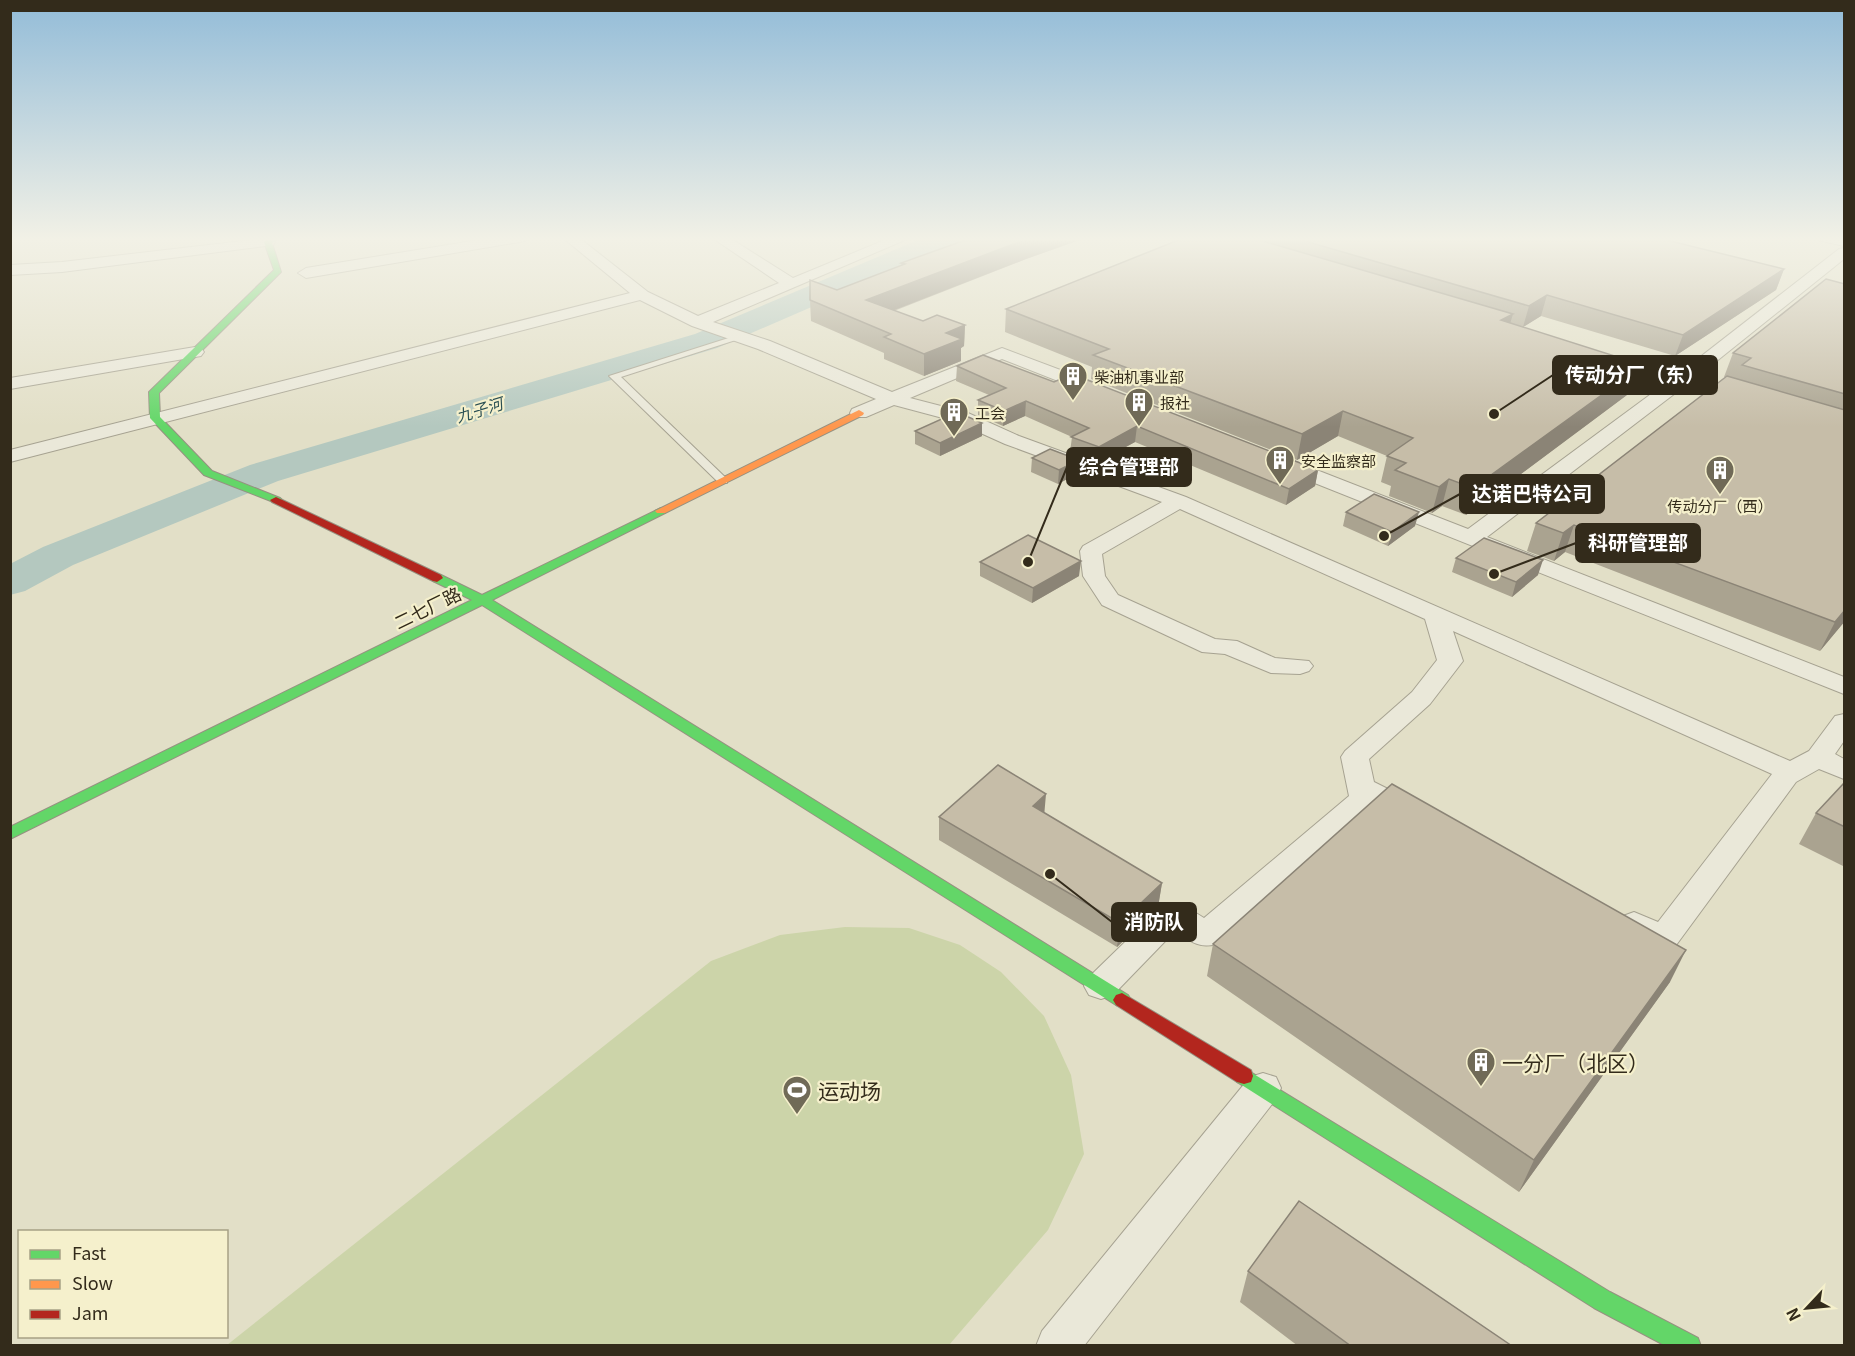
<svg xmlns="http://www.w3.org/2000/svg" width="1855" height="1356" font-family="Georgia,'Noto Sans SC',serif">
	<style>
		.green { fill: #ccd4a9 }
		.lines { fill: none; stroke-linecap: round; stroke-linejoin: round }
		.river { fill: #b4c8bf; fill-rule: evenodd }
		.lane-casing { stroke: #a6a291; stroke-width: 2 }
		.street-casing { stroke: #a6a291; stroke-width: 2 }
		.fast-casing { stroke: #969181; stroke-width: 2 }
		.slow-casing { stroke: #969181; stroke-width: 2 }
		.jam-casing { stroke: #969181; stroke-width: 2 }
		.lane { fill: #eae8d9; fill-rule: evenodd }
		.street { fill: #eae8d9; fill-rule: evenodd }
		.fast { fill: #63d668; fill-rule: evenodd }
		.slow { fill: #ff974d; fill-rule: evenodd }
		.jam { fill: #b3261e; fill-rule: evenodd }
		.wall { fill: #aaa390 }
		.shaded-wall { fill: #8b8476 }
		.building { fill: #c6bda8; stroke: #8b8476; stroke-width: 1.5 }
		.labels { text-anchor: middle; dominant-baseline: central; stroke-width: 4.5; stroke-linejoin: round; paint-order: stroke }
		.far-poi-label { font-size: 15px; fill: #332b1b; stroke: #f5f0cc; text-anchor: start }
		.far-water-label { font-size: 16px; font-style: italic; fill: #2a4f53; stroke: #f5f0cc }
		.street-label { font-size: 18px; fill: #332b1b; stroke: #f5f0cc }
		.near-poi-label { font-size: 21px; fill: #332b1b; stroke: #f5f0cc; text-anchor: start }
		.leader { fill: none; stroke: #332b1b; stroke-width: 2 }
		.callout-dot { fill: #332b1b; stroke: #f5f0cc; stroke-width: 2 }
		.callout { fill: #332b1b; stroke: #332b1b; stroke-width: 2 }
		.callout-label { font-size: 20px; text-anchor: middle; font-weight: bold; fill: #fff }
	</style>
	<rect width="100%" height="100%" fill="#e2dfc7"/>
	<!-- green -->
	<path class="green" d="M845,927l64,1 51,17 41,27 43,44 27,59 13,79 -36,76 -99,115h-722l484,-384 69,-26z"/>
	<g class="lines">
		<!-- river -->
		<path class="river" d="M925,237h37l-3,6 -242,105 -439,133 -205,84 -48,26 -15,4v-31l33,-17 207,-82 445,-131z"/>
		<!-- lane casing -->
		<g class="lane-casing">
			<path id="lane" d="M738,335l7,2 -124,40 106,102v4h-8l-110,-107z"/>
		</g>
		<!-- street casing -->
		<g class="street-casing">
			<path id="street" d="M497,237h35l-7,4 -219,37 -8,-5 8,-5z
				M562,237h16l70,55 50,24 81,-33 -68,-46h17l65,41 99,-41h20l-199,85 57,19 122,51 110,-44 101,38 3,4 -3,4h-12l-89,-35 -92,39 58,15 51,23 167,61 604,264 19,-10 26,-35 9,-2v27l-9,13 9,5v20l-25,-10 -23,13 -122,166c-18,5 -46,-7 -56,-24l5,-8 11,-4 24,10 114,-148 -319,-143 10,30 -33,43 -61,55 5,23 44,22 4,7 -4,7c-17,5 -29,-5 -44,-13l-158,139c-17,5 -26,-3 -41,-13l-62,64 -12,4 -12,-4 -5,-9 5,-9 73,-71c17,-6 27,3 42,12l145,-122 -8,-39 4,-6 67,-59 25,-32 -12,-41 -245,-110 -78,45 3,22 13,19 97,44 22,2 38,17 34,3 4,5 -4,5 -9,3 -29,-1 -46,-19 -23,-2 -100,-47 -19,-29 -3,-25 3,-5 79,-44 -157,-58 -51,-23 -60,-16 -28,12h-14l-2,-4 2,-4 24,-10 -118,-50 -66,-23 -52,-26 -630,162v-12l620,-157z
				M1816,237l28,1v8l-26,-6z
				M268,238l7,4 -2,3 -211,27 -52,3v-10l52,-3z
				M1844,248v11l-151,121 55,16 2,4 -2,4 -7,2 -59,-18 -195,149 357,140v17l-567,-226 -3,-4 3,-4h14l177,69 198,-146 -63,-19 -3,-4 3,-4h12l62,19 162,-126z
				M195,347l6,1 3,4 -3,4 -191,33v-11z
				M1263,1073l13,4 5,11 -5,11 -192,247h-48l6,-15 208,-254z"/>
		</g>
		<!-- fast casing -->
		<g class="fast-casing">
			<path id="fast" d="M270,237h10l-8,6 9,29 -122,121 1,24 52,54 68,27 2,2 -6,3 -72,-28 -54,-57 -1,-26 125,-122 -10,-28z
				M661,508l4,1v4l-173,87 636,395 3,5 -3,5 -6,2 -6,-2 -634,-400 -472,234v-12l462,-227 -39,-19 -2,-3 2,-3h8l41,20z
				M1244,1068l366,224 88,46 3,8h-35l-72,-38 -357,-226 -2,-6 2,-6z"/>
		</g>
		<!-- slow casing -->
		<g class="slow-casing">
			<path id="slow" d="M859,410l5,3 -1,2 -198,98h-8l-2,-2z"/>
		</g>
		<!-- jam casing -->
		<g class="jam-casing">
			<path id="jam" d="M276,497l165,78 2,3 -6,4 -4,-1 -161,-79 -2,-2z
				M1122,993l129,77 2,6 -2,6 -7,2 -7,-2 -121,-77 -3,-5 3,-5z"/>
		</g>
		<!-- lane -->
		<use href="#lane" class="lane"/>
		<!-- street -->
		<use href="#street" class="street"/>
		<!-- fast -->
		<use href="#fast" class="fast"/>
		<!-- slow -->
		<use href="#slow" class="slow"/>
		<!-- jam -->
		<use href="#jam" class="jam"/>
	</g>
	<!-- wall -->
	<path class="wall" d="M974,237h114l-62,22 -132,52 29,10 42,4 -1,21 -3,2v13l-37,15 -40,-17v-6l-73,-32 -1,-21 91,-34v-3z
		M1186,237h468l130,32 -8,21 -101,66 -134,-40 -18,11 112,62 -169,126 -24,-9 -10,7 -43,-17 2,-10 -10,-4 6,-26 -49,-20 -41,24 -206,-81 1,-12 -87,-35 1,-23z
		M1845,284v337l-25,30 -255,-99 -11,9 -27,-10 9,-28 190,-146h-2l9,-24z
		M957,366l97,16 264,88 -3,16 -29,19 -151,-63 -37,20 -28,-10 2,-15 -47,-21 -22,10 -25,-11v-15l11,-5 -33,-14z
		M915,431l67,5 -42,20 -25,-12z
		M1032,458l47,2 -1,13 -20,11 -27,-12z
		M1346,512l69,14 -27,20 -45,-20z
		M1456,558l82,17 -26,22 -60,-25z
		M980,562l99,14 -47,27 -52,-27z
		M1845,782v85l-46,-23 17,-31z
		M1045,813l117,70 -4,24 -41,40 -178,-107v-23z
		M1213,944l457,38 -151,210 -312,-216z
		M1248,1271l264,75h-214l-58,-44z"/>
	<!-- shaded-wall -->
	<path class="shaded-wall" d="M1032,237h56l-62,22 -160,62v-21z
		M1784,269l-8,21 -101,66 8,-21z
		M1547,295l-6,21 -18,11 6,-21z
		M1513,314l-7,23 -5,-17z
		M965,325l-1,21 -3,2v13l-37,15v-22l22,-21z
		M1643,365l-8,24 -169,126 7,-27z
		M1026,401l-1,15 -22,10 1,-15z
		M1343,411l-5,25 -41,24 5,-26z
		M982,423v13l-42,20v-13z
		M1137,426l-2,16 -37,20 1,-15z
		M1079,460l-1,13 -20,11 1,-14z
		M1318,470l-3,16 -29,19 3,-16z
		M1449,479l-7,27 -10,7 7,-26z
		M1419,512l-4,14 -27,20 4,-14z
		M1574,525l-9,27 -11,9 9,-28z
		M1543,560l-5,15 -26,22 4,-15z
		M1081,561l-2,15 -47,27 1,-15z
		M1845,610v11l-25,30 15,-29z
		M1046,794l-2,23 -11,-11z
		M1162,883l-4,24 -41,40 3,-24z
		M1686,950l-16,32 -151,210 15,-32z"/>
	<!-- building -->
	<path class="building" d="M974,237h58l-166,63 57,21 14,-6 28,10 -19,8 16,6 -38,15 -40,-17 7,-3 -81,-34v-20l27,10 68,-26 -4,-1z
		M1186,237h63l264,77 -12,6 142,45 -170,123 -24,-9 -10,8 -44,-17 11,-7 -19,-7 26,-18 -70,-27 -41,23 -209,-79 16,-6 -103,-40z
		M1291,237h363l130,32 -101,66 -136,-40 -18,11z
		M1826,279l19,5v110l-103,-29 9,-7 -18,-5z
		M983,355l71,27 18,-8 246,96 -29,19 -152,-63 -38,21 -28,-10 18,-9 -63,-27 -22,10 -26,-11 28,-12 -49,-22z
		M1727,376l118,34v200l-10,12 -261,-97 -11,8 -27,-10z
		M957,412l25,11 -42,20 -25,-12z
		M1050,449l29,11 -20,10 -27,-12z
		M1374,494l45,18 -27,20 -46,-20z
		M1028,535l53,26 -48,27 -53,-26z
		M1484,538l59,22 -27,22 -60,-24z
		M998,765l48,29 -13,12 129,77 -42,40 -181,-106z
		M1845,782v45l-29,-14z
		M1392,784l294,166 -152,210 -321,-216z
		M1299,1201l213,145h-161l-103,-75z"/>
	<!-- sky -->
	<linearGradient id="sky" x2="0" y2="1"><stop stop-color="#93bcd8"/><stop offset="0.56" stop-color="#f2f1e6"/><stop offset="1" stop-color="#f2f1e6" stop-opacity="0"/></linearGradient>
	<rect width="1855" height="427" fill="url(#sky)"/>
	<!-- icons -->
	<defs>
		<g id="building-pin" transform="scale(1.5)"><path d="M0 17L-7.5 6A9.5 9.5 0 1 1 7.5 6Z" fill="#706a57" stroke="#f5f0cc"/><path d="M-4-6H4V6H1V3H-1V6H-4ZM-2.5-4.3h1.7v1.8h-1.7ZM.8-4.3h1.7v1.8H.8ZM-2.5-1h1.7V.8h-1.7ZM.8-1h1.7V.8H.8Z" fill="#fff"/></g>
		<g id="stadium-pin" transform="scale(1.5)"><path d="M0 17L-7.5 6A9.5 9.5 0 1 1 7.5 6Z" fill="#706a57" stroke="#f5f0cc"/><path d="M0-5a6.5 5 0 1 0 0 10a6.5 5 0 1 0 0-10ZM-3.5-1.8h7v3.6h-7Z" fill="#fff"/></g>
	</defs>
	<g fill-rule="evenodd">
		<use href="#building-pin" x="1073" y="376"/>
		<use href="#building-pin" x="1139" y="402"/>
		<use href="#building-pin" x="954" y="412"/>
		<use href="#building-pin" x="1280" y="460"/>
		<use href="#building-pin" x="1720" y="470"/>
		<use href="#building-pin" x="1481" y="1062"/>
		<use href="#stadium-pin" x="797" y="1090"/>
	</g>
	<g class="labels">
		<!-- far-poi labels -->
		<g class="far-poi-label">
			<text x="1094" y="376">柴油机事业部</text>
			<text x="1160" y="402">报社</text>
			<text x="975" y="412">工会</text>
			<text x="1301" y="460">安全监察部</text>
			<text x="1720" y="505" text-anchor="middle">传动分厂（西）</text>
		</g>
		<!-- far-water labels -->
		<g class="far-water-label">
			<text transform="translate(479 409) rotate(-17)">九子河</text>
		</g>
		<!-- street labels -->
		<g class="street-label">
			<text transform="translate(427 607) rotate(-26)">二七厂路</text>
		</g>
		<!-- near-poi labels -->
		<g class="near-poi-label">
			<text x="1502" y="1062">一分厂（北区）</text>
			<text x="818" y="1090">运动场</text>
		</g>
	</g>
	<!-- callouts -->
	<path class="leader" d="M1494 414L1553 375M1028 562L1067 467M1384 536L1460 494M1494 574L1576 543M1050 874L1112 922"/>
	<g class="callout-dot">
		<circle cx="1494" cy="414" r="6"/>
		<circle cx="1028" cy="562" r="6"/>
		<circle cx="1384" cy="536" r="6"/>
		<circle cx="1494" cy="574" r="6"/>
		<circle cx="1050" cy="874" r="6"/>
	</g>
	<g class="callout">
		<rect x="1553" y="356" width="164" height="38" rx="6"/>
		<rect x="1067" y="448" width="124" height="38" rx="6"/>
		<rect x="1460" y="475" width="144" height="38" rx="6"/>
		<rect x="1576" y="524" width="124" height="38" rx="6"/>
		<rect x="1112" y="903" width="84" height="38" rx="6"/>
	</g>
	<g class="callout-label">
		<text x="1635" y="382">传动分厂（东）</text>
		<text x="1129" y="474">综合管理部</text>
		<text x="1532" y="501">达诺巴特公司</text>
		<text x="1638" y="550">科研管理部</text>
		<text x="1154" y="929">消防队</text>
	</g>
	<!-- border -->
	<rect width="1855" height="1356" fill="none" stroke="#332b1b" stroke-width="24"/>
	<!-- legend -->
	<rect x="18" y="1230" width="210" height="108" fill="#f5f0cc" stroke="#a7a185" stroke-width="1.5"/>
	<rect x="30" y="1250" width="30" height="9" fill="#63d668" stroke="#a7a185" stroke-width="1.5"/>
	<text x="72" y="1260" font-size="18" fill="#332b1b">Fast</text>
	<rect x="30" y="1280" width="30" height="9" fill="#ff974d" stroke="#a7a185" stroke-width="1.5"/>
	<text x="72" y="1290" font-size="18" fill="#332b1b">Slow</text>
	<rect x="30" y="1310" width="30" height="9" fill="#b3261e" stroke="#a7a185" stroke-width="1.5"/>
	<text x="72" y="1320" font-size="18" fill="#332b1b">Jam</text>
	<!-- north arrow -->
	<g transform="translate(1807 1308) rotate(244)" stroke="#f5f0cc" stroke-width="4.5" paint-order="stroke">
	<path d="M0-4.5L10 22L0 15L-10 22Z" fill="#332b1b"/>
	<text y="-9" font-size="16" font-weight="bold" text-anchor="middle" fill="#332b1b">N</text>
	</g>
</svg>
